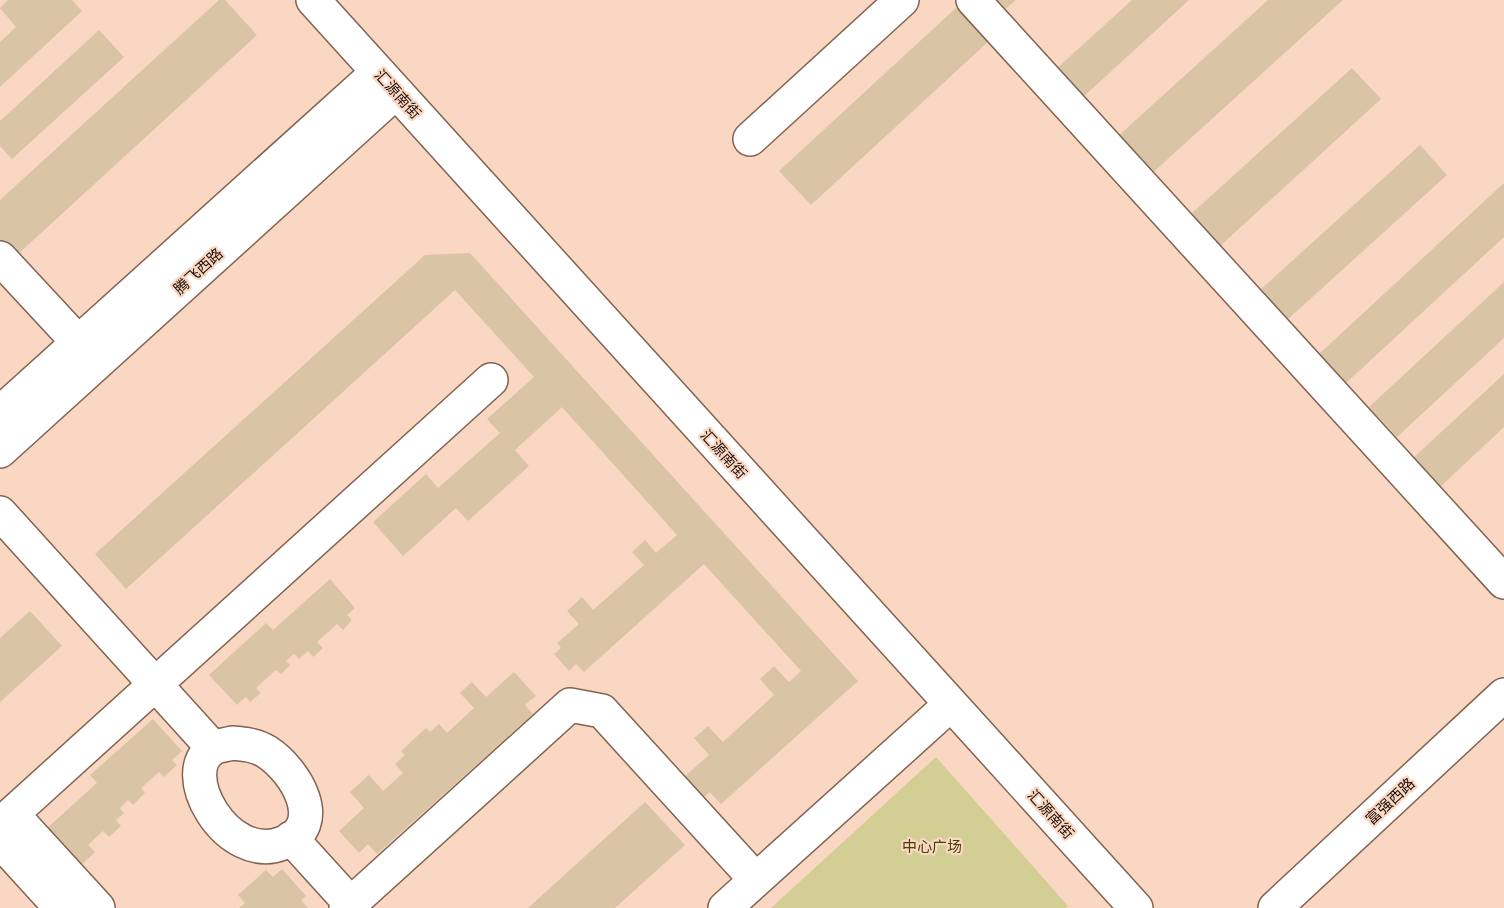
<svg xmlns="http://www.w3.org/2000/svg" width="1504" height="908" font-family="Poppins,'Noto Sans SC',sans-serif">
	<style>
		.green { fill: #d2ce94 }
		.building { fill: #d9c5a6 }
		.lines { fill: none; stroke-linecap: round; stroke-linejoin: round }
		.minor-casing { stroke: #816351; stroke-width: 36 }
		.minor { stroke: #fff; stroke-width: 33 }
		.labels { text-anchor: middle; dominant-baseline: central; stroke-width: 4.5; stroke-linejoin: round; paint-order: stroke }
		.street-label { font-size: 15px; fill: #1d110a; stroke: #fad7c2 }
		.park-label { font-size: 15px; fill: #474206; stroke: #fad7c2 }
	</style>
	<rect width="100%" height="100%" fill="#fad7c2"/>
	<!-- green -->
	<path class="green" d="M936,757l132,149 -3,2h-294z"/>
	<!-- building -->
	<path class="building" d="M8,0h64l10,11 -82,76v-45l16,-15 -16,-19z
		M219,0h6l32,35 -241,221 -16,-17v-39z
		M993,0h23l-13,11z
		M1132,0h57l-108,99 -26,-29z
		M1268,0h75l-193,175 -34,-37z
		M957,7l32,34 -178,164 -32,-34z
		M99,30l25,27 -112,102 -12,-13v-25z
		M1352,68l29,31 -162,148 -29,-32z
		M1420,145l27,30 -160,145 -27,-30z
		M1504,183v54l-158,146 -27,-29z
		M470,253l388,428 -137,123 -11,-12 -6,5 -19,-21 24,-21 -15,-17 14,-12 15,16 51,-47 -14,-16 14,-13 15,16 12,-11 -97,-107 -120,108 -8,-8 -7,7 -15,-17 7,-6 -4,-5 22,-19 -12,-13 15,-14 11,13 51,-45 -12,-13 13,-12 11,13 21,-18 -115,-128 -47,43 14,16 -61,55 -12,-13 -53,48 -30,-34 53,-48 12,14 62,-55 -13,-14 47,-42 -79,-87 -329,299 -31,-35 330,-299z
		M1504,282v56l-107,99 -28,-30z
		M1504,374v53l-65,61 -27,-29z
		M330,579l25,29 -8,7 5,5 -9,10 -6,-6 -20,18 6,6 -10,9 -5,-6 -9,8 -5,-5 -8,7 4,4 -9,9 -5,-4 -20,18 5,5 -11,9 -4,-5 -9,8 -28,-30 57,-52 7,7z
		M30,611l32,35 -62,56v-64z
		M514,672l22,24 -11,9 8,9 -156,140 -9,-10 -9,9 -20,-22 25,-23 -14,-16 19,-17 14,16 20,-18 -8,-9 10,-9 -4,-4 25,-23 4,4 9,-8 8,9 27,-25 -14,-15 12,-11 14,15z
		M153,719l29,32 -10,9 5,5 -13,12 -5,-5 -18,16 4,5 -12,12 -5,-5 -8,8 4,5 -8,7 5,6 -12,11 -6,-6 -15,14 7,7 -15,14 -34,-37 51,-46 -7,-8z
		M645,802l40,43 -70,63h-87z
		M282,869l24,27 -5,4 7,8h-69l6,-5 -7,-8 28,-25 7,7z"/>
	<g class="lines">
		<!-- minor casing -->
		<g class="minor-casing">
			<path id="minor" d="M313,0l823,908
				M973,0l531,582
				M750,139l152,-139
				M0,258l78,84
				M0,413l378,-341
				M0,451l396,-359
				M0,513l213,235
				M232,743c12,1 24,2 35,9 28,18 62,73 16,91 -56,23 -110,-73 -69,-95 5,-3 12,-3 18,-5z
				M291,838l60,66
				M0,841l61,67
				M98,908l-86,-94 479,-434
				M346,908l224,-203 32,6 154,169
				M725,908l226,-204
				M1275,908l229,-213"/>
		</g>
		<!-- minor -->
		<use href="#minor" class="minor"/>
	</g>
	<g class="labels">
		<!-- street labels -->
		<g class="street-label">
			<text transform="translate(398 94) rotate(48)">汇源南街</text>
			<text transform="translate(198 271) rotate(-42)">腾飞西路</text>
			<text transform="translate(724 454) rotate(48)">汇源南街</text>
			<text transform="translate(1390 801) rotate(-43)">富强西路</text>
			<text transform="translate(1051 814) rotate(48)">汇源南街</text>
		</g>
		<!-- park labels -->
		<g class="park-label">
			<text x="932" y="846">中心广场</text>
		</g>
	</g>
</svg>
